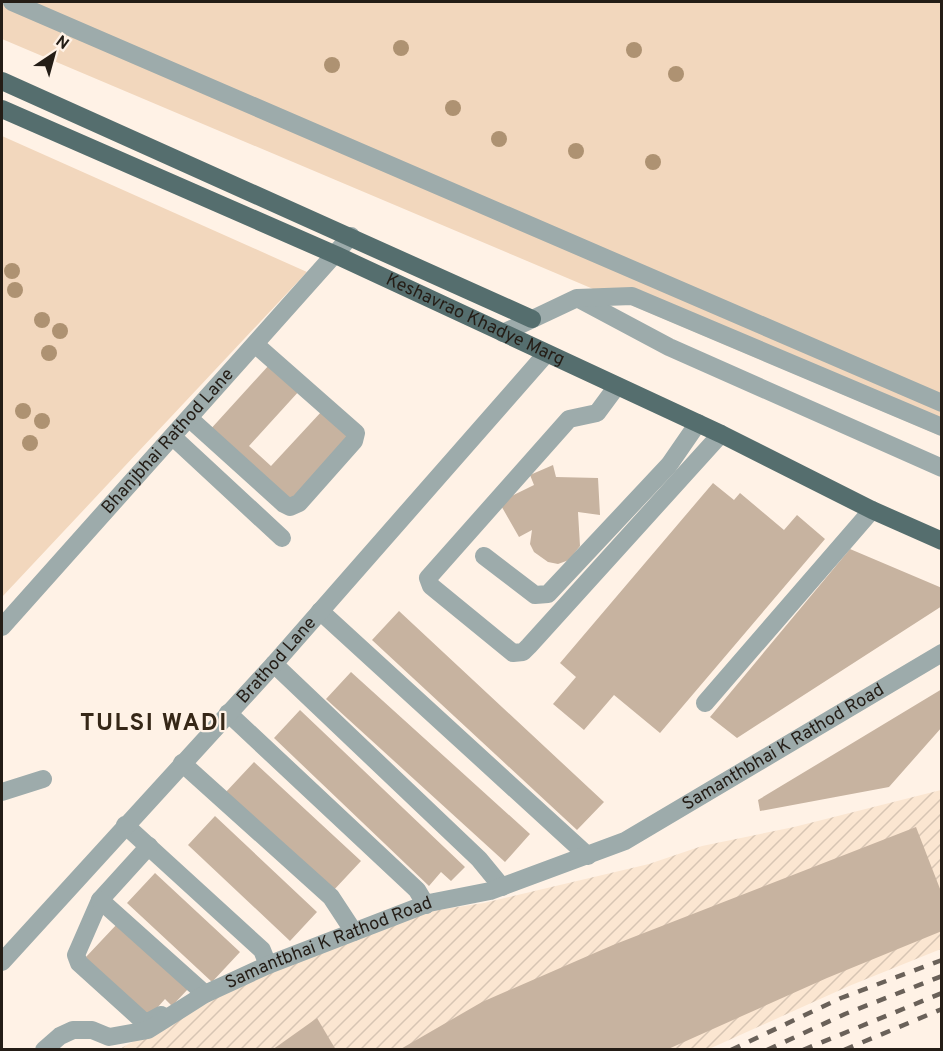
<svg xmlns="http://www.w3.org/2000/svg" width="943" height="1051" font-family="Overpass,sans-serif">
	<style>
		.industrial { fill: url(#industrial-furrows) }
		.green { fill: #f2d7bd }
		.building { fill: #c7b3a0 }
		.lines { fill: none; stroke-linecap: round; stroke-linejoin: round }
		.minor { stroke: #9dabab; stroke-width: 18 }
		.major { stroke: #556e6e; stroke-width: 18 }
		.rail { stroke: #6a6159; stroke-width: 4.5; stroke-dasharray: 10 10; stroke-linecap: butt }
		.tree { fill: #ae9272 }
		.labels { text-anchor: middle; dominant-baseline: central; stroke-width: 4.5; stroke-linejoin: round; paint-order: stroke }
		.street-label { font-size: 18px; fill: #241d16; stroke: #fff2e6 }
		.district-label { font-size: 24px; font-weight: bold; letter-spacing: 1.5px; fill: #362717; stroke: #fff2e6 }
	</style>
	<defs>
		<pattern id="industrial-furrows" width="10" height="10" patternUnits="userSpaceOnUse" patternTransform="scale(1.5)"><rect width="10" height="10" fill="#fbe6d1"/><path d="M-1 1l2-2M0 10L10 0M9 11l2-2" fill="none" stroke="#d7c5b3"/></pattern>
	</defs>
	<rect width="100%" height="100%" fill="#fff2e6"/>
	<!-- industrial -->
	<path class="industrial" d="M941,790v159l-92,37 -140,63 -591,1 81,-46 103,-45 129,-48 53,-8 165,-39 53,-18 92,-19z"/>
	<!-- green -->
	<path class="green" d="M2,2h939v434l-939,-397z
		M2,136l305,136 -305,325z"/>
	<!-- building -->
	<path class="building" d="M270,364l30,26 -51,56 22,20 51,-55 28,25 -63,68 -79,-72z
		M553,465l3,12 42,1 2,37 -22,-3 2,34 -11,14 -11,4 -10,-2 -14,-10 -4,-8 2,-14 -13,7 -20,-35 35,-17 -4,-10z
		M713,483l21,17 6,-7 44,37 13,-15 28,24 -165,194 -46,-38 -30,35 -31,-26 23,-27 -16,-14z
		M850,549l92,39v18l-205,132 -27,-21z
		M399,611l205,191 -27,28 -205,-190z
		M351,672l179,162 -25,28 -179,-163z
		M942,689v38l-53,60 -129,24 -2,-11z
		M300,710l165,157 -14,14 -10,-9 -12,14 -155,-148z
		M254,762l107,99 -29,31 -107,-99z
		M215,816l102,96 -27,29 -102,-96z
		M916,827l26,67v37l-115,47 -161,72h-267l83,-48 131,-57z
		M155,873l85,79 -28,30 -85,-79z
		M118,923l70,66 -16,17 -7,-7 -16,18 -64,-59z
		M317,1018l19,32h-64z"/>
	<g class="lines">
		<!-- minor -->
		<g class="minor">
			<path d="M12,2l930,401"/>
			<path d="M579,299l90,48 273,121"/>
			<path d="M503,333l74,-35 55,-2 310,131"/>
			<path d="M617,386l-20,27 -28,6 -141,159 3,8 82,67 10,-1 6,-6 192,-212"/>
			<path d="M190,419l94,85 6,3 9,-4 55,-62 2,-8 -100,-88"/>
			<path d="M173,437l109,101"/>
			<path d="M484,556l51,39 13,-1 121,-129 29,-42"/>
			<path d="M320,611l268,245"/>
			<path id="s1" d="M2,627l349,-391"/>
			<path d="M274,664l205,195 23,28"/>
			<path d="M705,703l167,-193"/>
			<path d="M228,713l189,177 9,15"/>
			<path d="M182,763l149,134 23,35"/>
			<path d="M2,792l41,-13"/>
			<path d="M125,825l137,125 6,15"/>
			<path d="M149,846l-49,54 -24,55 3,8 64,58h7l11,-6"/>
			<path d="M100,900l105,94"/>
			<path id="s2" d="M2,962l272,-298 272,-310"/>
			<path id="s3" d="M44,1050l16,-14 13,-6h19l17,7 39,-7 57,-36 63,-29 161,-62 61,-12 135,-50 317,-188"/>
		</g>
		<!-- major -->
		<g class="major">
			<path d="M2,81l530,238"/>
			<path id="s4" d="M2,109l334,146 385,179 151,76 70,31"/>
		</g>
		<!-- rail -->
		<path class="rail" d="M731,1050l110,-52 101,-38
			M767,1050l78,-36 97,-38
			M803,1050l139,-57
			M844,1050l98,-41"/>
	</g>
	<!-- trees -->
	<g class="tree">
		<circle cx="401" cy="48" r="8"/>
		<circle cx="634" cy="50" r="8"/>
		<circle cx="332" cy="65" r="8"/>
		<circle cx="676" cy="74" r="8"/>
		<circle cx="453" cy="108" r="8"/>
		<circle cx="499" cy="139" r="8"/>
		<circle cx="576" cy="151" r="8"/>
		<circle cx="653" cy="162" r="8"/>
		<circle cx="12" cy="271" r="8"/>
		<circle cx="15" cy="290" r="8"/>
		<circle cx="42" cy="320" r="8"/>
		<circle cx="60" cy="331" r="8"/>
		<circle cx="49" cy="353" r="8"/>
		<circle cx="23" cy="411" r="8"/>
		<circle cx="42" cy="421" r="8"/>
		<circle cx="30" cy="443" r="8"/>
	</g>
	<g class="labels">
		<!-- street labels -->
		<g class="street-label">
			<text stroke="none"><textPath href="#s4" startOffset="518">Keshavrao Khadye Marg</textPath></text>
			<text stroke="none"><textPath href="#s1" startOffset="249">Bhanjbhai Rathod Lane</textPath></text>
			<text stroke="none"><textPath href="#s2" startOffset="408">Brathod Lane</textPath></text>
			<text stroke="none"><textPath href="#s3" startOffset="812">Samanthbhai K Rathod Road</textPath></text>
			<text stroke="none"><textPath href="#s3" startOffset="314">Samantbhai K Rathod Road</textPath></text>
		</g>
		<!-- district labels -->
		<g class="district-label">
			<text x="154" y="724">TULSI WADI</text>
		</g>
	</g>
	<!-- border -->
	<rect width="943" height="1051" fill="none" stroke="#241d16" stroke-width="6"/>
	<!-- north arrow -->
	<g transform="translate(54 54) rotate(36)" stroke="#fff2e6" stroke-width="4.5" paint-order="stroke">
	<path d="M0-4.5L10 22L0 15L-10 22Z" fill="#241d16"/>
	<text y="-9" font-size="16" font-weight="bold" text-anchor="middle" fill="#241d16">N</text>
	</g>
</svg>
